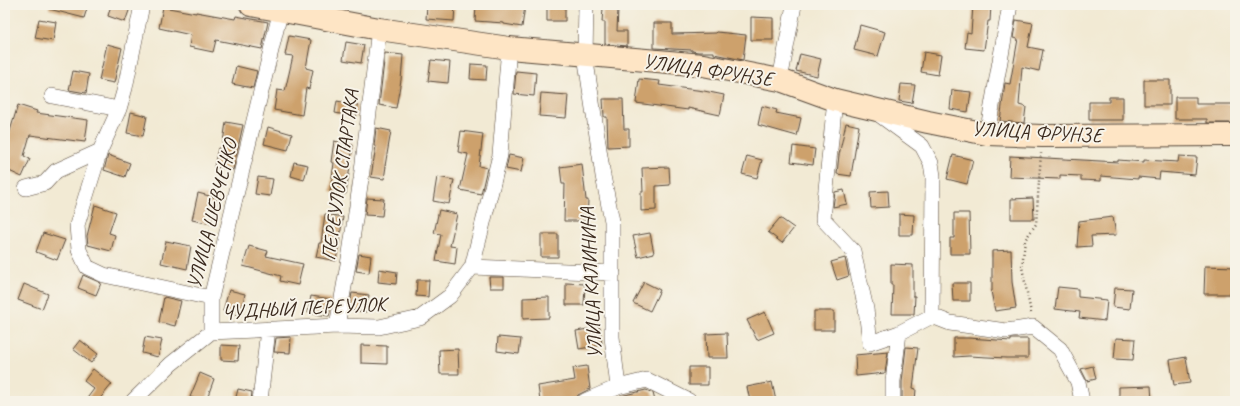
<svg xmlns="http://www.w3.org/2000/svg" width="1240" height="406" font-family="Caveat,sans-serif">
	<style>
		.building { fill: #cda16c }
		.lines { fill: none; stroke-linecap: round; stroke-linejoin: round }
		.street-casing { stroke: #564739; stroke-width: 16 }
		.secondary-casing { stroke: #564739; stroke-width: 24 }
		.path { stroke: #564739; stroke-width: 2.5; stroke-dasharray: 1 3; stroke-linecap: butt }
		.street { stroke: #fff; stroke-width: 15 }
		.secondary { stroke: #fee5c5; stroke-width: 22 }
		.labels { text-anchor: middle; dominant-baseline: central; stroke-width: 4; stroke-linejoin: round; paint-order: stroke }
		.street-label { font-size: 20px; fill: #3b2a1e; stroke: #f7f3e8 }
	</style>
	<rect width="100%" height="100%" fill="#f7f3e8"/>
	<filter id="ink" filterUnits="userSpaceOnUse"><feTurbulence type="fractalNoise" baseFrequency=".025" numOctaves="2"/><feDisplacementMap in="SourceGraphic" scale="8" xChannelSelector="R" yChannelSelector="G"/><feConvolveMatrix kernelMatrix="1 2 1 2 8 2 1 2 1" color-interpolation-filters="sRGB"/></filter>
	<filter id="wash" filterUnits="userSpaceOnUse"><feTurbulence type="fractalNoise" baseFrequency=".012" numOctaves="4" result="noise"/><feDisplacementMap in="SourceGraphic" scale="16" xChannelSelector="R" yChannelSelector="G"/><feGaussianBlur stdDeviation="0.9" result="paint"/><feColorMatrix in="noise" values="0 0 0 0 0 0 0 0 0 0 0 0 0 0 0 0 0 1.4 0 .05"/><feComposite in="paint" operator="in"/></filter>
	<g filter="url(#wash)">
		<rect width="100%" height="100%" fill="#f2ead4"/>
		<g id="blocks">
			<!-- building -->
			<path class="building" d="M49,5h39l-4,13 -35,-9z
				M111,5h20l-6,17 -17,-6z
				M427,5h28l-1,16 -28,-2z
				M476,5h39l10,1 -3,21 -18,-3v-1l-29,-2z
				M973,5h18l-1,16h-2l-4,29 -19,-2 2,-16 4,1z
				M547,6h18v15h-18z
				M163,7l33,6v-1l39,7 1,-3 32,6 -6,27 -46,-9 -3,12 -24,-5 2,-12 -32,-7z
				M603,8l15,1 -1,22h10v15l-22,-2v-22h-3z
				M751,17l22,1v22h-22z
				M39,19l17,3 -3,19 -18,-3z
				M1016,20l17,3 -5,24 15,3 -4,21 -17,-4 -3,38 7,2 -2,16 -24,-2 5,-38 5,1 8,-45 -5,-1z
				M654,23h18v11l44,-1 1,-1 29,3 -3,25 -29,-6v-2h-16l-6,-1v-1l-38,-2z
				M860,25l25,7 -7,24 -24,-6z
				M289,36l22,4 -5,28 7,2 -4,19 -3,-1 -4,27 -28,-5 3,-20 8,1 8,-35 -8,-1z
				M346,42l18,3 -3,18 -18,-3z
				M107,44l15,4 -8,35 -15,-3z
				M924,52l17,3 -3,20 -17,-3z
				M385,53l18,2 -2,25 -5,28 -17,-3z
				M800,54l21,5 -4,17 -21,-5z
				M431,60l19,2 -2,21 -20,-2z
				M471,64l16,1 -1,15 -16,-1z
				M236,66l21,5 -4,17 -21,-4z
				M73,71l16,3 -3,19 -17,-3z
				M516,71l20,2 -2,23 -20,-2z
				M639,79l21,2 -1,4 45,6 20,4 -4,20 -32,-7v2l-52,-7z
				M1144,80h26v25h-26z
				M901,84l14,1 -3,18 -13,-2z
				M952,90l19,2 -3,20 -18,-3z
				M541,93l27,2 -2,23 -27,-2z
				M1109,97h14v23h-34v-18h20z
				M1175,97h21v7h39v19h-28v-4h-32z
				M603,99h20l1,30h5v17l-21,1 -1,-30h-3z
				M337,101l21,4 -2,12 -21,-4z
				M18,105l19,6 -1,2 52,7 -3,22 -55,-7 -6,21 6,3 -8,18 -17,-8v-22z
				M762,106l15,4 -1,3 25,5 -4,18 -39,-11z
				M131,112l16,4 -4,20 -16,-3z
				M226,122l17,3 -10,45 -19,-3 4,-19 4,1z
				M846,123l13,3 -8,50 -14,-2 2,-19z
				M268,127l24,7 -4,16 -24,-6z
				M376,128l15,3 -6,35h1l-2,13 -13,-2 5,-31h-2z
				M461,131l22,3 -4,32 8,2 -6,26 -21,-4 8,-36 -10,-2z
				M334,141l19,4 -7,49 -16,-2 4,-29 -3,-1z
				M793,146l22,3 -2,16 -22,-3z
				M108,155l22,8 -5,14 -21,-7z
				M509,155l15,3 -3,14 -15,-3z
				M953,155l20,5 -6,24 -20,-5z
				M747,156l15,4 -5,18 -15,-4z
				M1010,156l108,6v-2l26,2v-2l34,2 1,-6 18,1 -2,18 -35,-3 -1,7 -21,-2v2l-37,-3v5l-20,-1v-4l-21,-1v4l-51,-2z
				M294,162l14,3 -4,15 -13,-4z
				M582,164l4,36h2l-1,21h-23l1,-37h-3l-2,-17z
				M669,167l1,18 -14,1v24l-15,1v-19h2l-1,-24z
				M258,177l15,2 -3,17 -15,-2z
				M437,177l17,3 -5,24 -16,-3z
				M844,190l3,14 -14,3 2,-15z
				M888,191l1,16 -18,1 -1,-16z
				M198,193l19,5 -6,26 -19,-4z
				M367,198l17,1 -2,17 -17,-1z
				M1033,198l1,21h-23v-20z
				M95,205l21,7 -7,21 6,2 -4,16 -23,-6 -1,-9z
				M439,210l18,4 -7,32 7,1 -2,17 -19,-3 5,-27 -7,-1z
				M954,213h15l1,41h-20v-16h4z
				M325,214l18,3 -7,44 -20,-4 3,-14h2z
				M899,214l15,1 -1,20h-14z
				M1113,217l3,18 -25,1 1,10 -15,1 2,-26z
				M780,218l14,10 -12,15 -14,-11z
				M43,233l22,7 -8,20 -21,-8z
				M650,233l4,20 -16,4 -5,-21z
				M541,234h17v23h-17z
				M166,241l25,5 -4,23 -26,-6z
				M249,246l19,5 -2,5 37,8 -5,21 -18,-4 1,-5 -38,-10z
				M1011,250l1,32 4,26 -21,3 -4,-20h1v-40z
				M359,254l12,2 -2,17 -13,-2z
				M845,258l4,18 -12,4 -6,-18z
				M891,264l22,1v31h2l-1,18h-22l1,-29h-2z
				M1205,266l30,1v27h-31z
				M379,269l18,3 -1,12 -18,-2z
				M83,275l18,8 -5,12 -18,-7z
				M489,277h15v11h-14z
				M417,280h12l-1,17 -12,-1z
				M644,282l16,8 -10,21 -17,-8z
				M566,283l19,1 -1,21h-18z
				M952,283h18v18h-17z
				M24,284l24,10 -6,15 -24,-9z
				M1058,287l20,2v8l29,3 -2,21 -26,-3 1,-6 -25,-3z
				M1115,288l17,1 -2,20 -17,-2z
				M229,290l16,4 -5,22 -17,-5z
				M352,293l17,2 -3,17 -17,-2z
				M311,296l20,3 -2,17 -21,-3z
				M164,297l17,4 -6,25 -16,-4z
				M549,297v21l-26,1v-21z
				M814,311h20v19h-20z
				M765,312l9,21 -17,7 -10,-20z
				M600,327l2,18 -23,4 -3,-18z
				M727,333l1,25h-21l-1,-24z
				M145,337l17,3 -4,17 -16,-4z
				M291,337l-1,16 -16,-1 2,-14z
				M498,337l23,2 -2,15 -22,-3z
				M954,338h14l43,3v-2h17v19h-22l-37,-2 -15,1z
				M1116,338l19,1 -2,21 -19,-1z
				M80,340l18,14 -7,9 -18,-14z
				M221,345l18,1 -1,15 -17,-1z
				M361,345l26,1v18l-26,-1z
				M906,347l12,1 -5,40 3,1 -1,12h-13v-19z
				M458,349l1,25h-19l-1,-24z
				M888,352l-3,21 -29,3 -1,-21z
				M1186,357l4,26 -16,2 -4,-25z
				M587,366l3,23 -12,6 -2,6h-25v-2l-11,2 -2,-15 37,-6 -2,-12z
				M1093,366l3,13 -9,2 -6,-12z
				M689,367h19v18h-19z
				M93,369l19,15 -14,17h-13l9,-12 -10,-8z
				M200,373l14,6 -8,22h-5l-11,-4z
				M772,382l4,19h-26l-3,-14z
				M1151,386l1,15h-33v-14z
				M238,389l14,3 -1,9h-16z
				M646,390l7,3 2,8h-47l13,-5z"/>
		</g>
	</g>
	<g filter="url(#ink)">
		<use href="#blocks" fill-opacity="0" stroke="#564739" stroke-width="1"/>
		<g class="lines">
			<!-- street casing -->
			<g class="street-casing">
				<path id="street" d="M142,5l-17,83 -6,21 -19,42 -23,74 2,25 8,17 17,8 107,23
					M586,5l-1,50 18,121 9,45v116l6,50 29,-7 42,21
					M780,80l14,-75
					M52,96l67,13
					M835,100l-12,119 30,32 13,58 4,34 29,-10 -6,48v20
					M877,113l45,33 9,17 2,13 -1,140
					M987,134l23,-129
					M26,188l19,-5 11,-12 44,-20
					M472,267l141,6
					M932,316l18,7 56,8 27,-4 27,22 18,33 4,19
					M337,326l13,-73 11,-74 18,-150
					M211,332l126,-6 42,1 41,-9 30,-22 22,-29 28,-112 9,-107
					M899,333l33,-17
					M133,401l38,-37 40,-32v-34l71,-293
					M260,401l8,-72
					M585,401l33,-14"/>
			</g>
			<!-- secondary casing -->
			<g class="secondary-casing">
				<path id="secondary" d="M251,5l128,24 130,19 194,17 77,15 55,20 93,22 59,12 55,2 193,-1"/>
			</g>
			<!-- path -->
			<path class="path" d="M1031,313l-9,-46 3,-27 11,-16 5,-71"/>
			<!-- street -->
			<use href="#street" class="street"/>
			<!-- secondary -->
			<use href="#secondary" class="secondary"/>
		</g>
	</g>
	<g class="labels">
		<!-- street labels -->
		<g class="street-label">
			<text transform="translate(708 70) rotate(8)">УЛИЦА ФРУНЗЕ</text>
			<text transform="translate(1037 132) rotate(3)">УЛИЦА ФРУНЗЕ</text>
			<text transform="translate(340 175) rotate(-82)">ПЕРЕУЛОК СПАРТАКА</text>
			<text transform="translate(212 214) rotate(-76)">УЛИЦА ШЕВЧЕНКО</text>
			<text transform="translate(591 283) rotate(-93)">УЛИЦА КАЛИНИНА</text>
			<text transform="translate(304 308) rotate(-3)">ЧУДНЫЙ ПЕРЕУЛОК</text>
		</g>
	</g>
	<!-- margin -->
	<rect width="1240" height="406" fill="none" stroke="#f7f3e8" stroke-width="20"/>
</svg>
